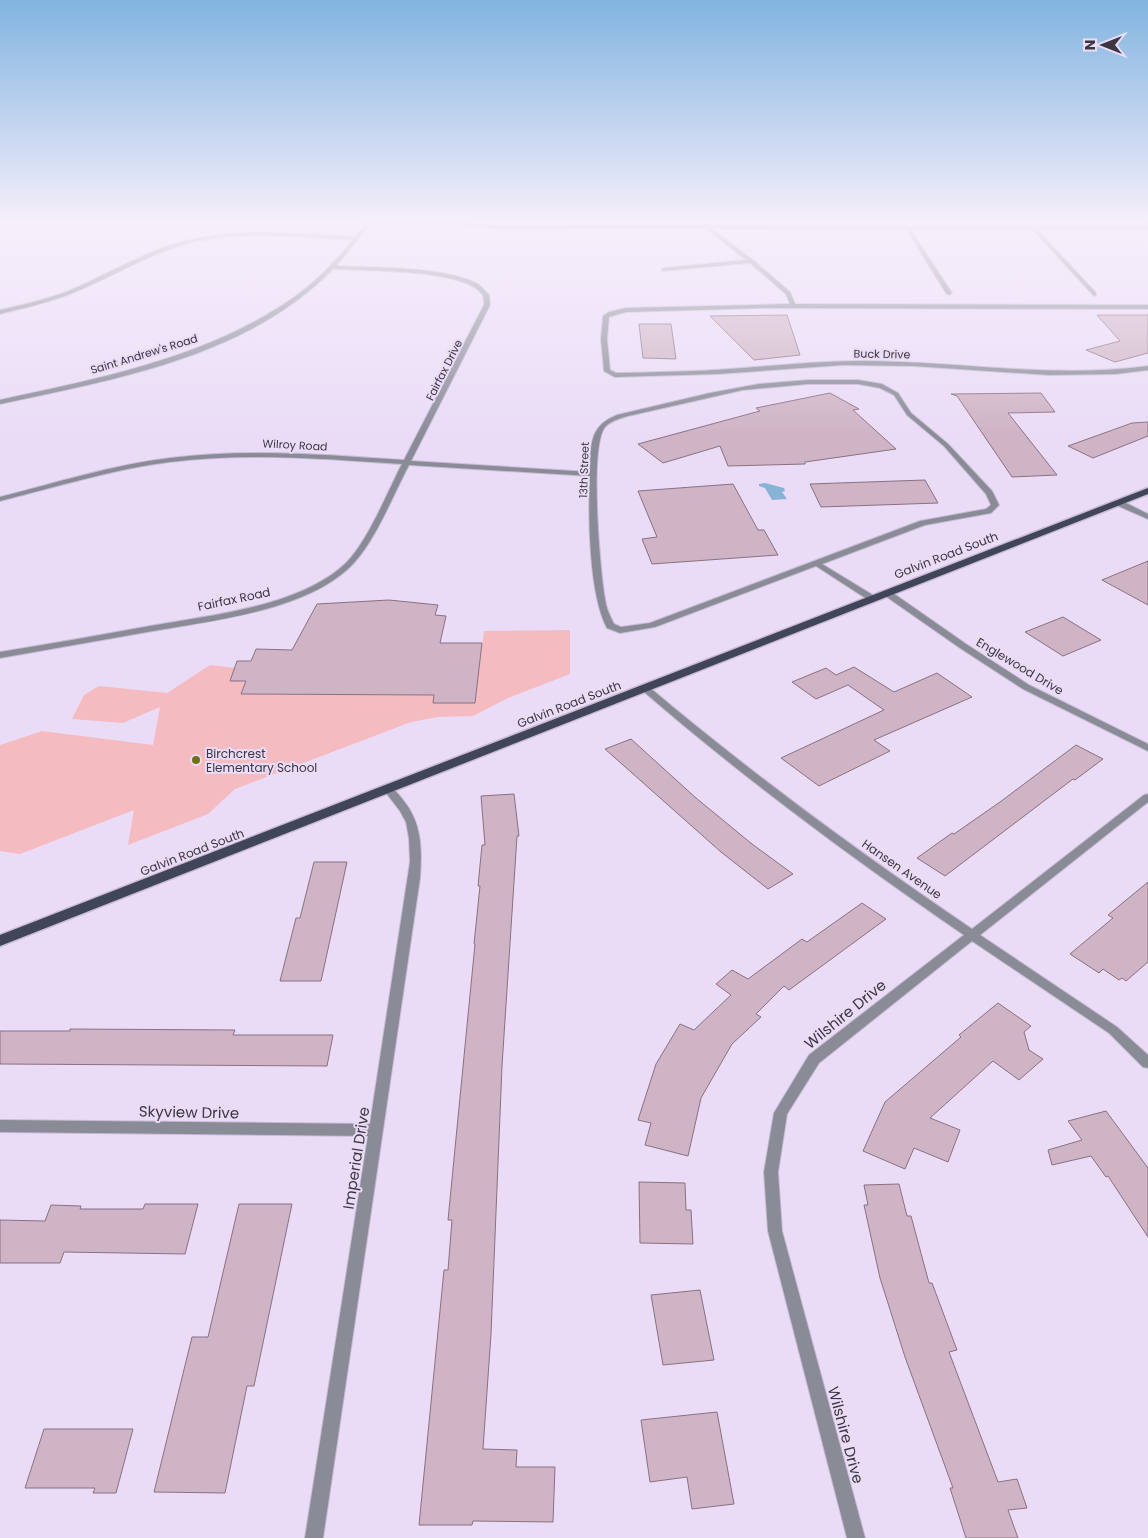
<svg xmlns="http://www.w3.org/2000/svg" width="1148" height="1538" font-family="Poppins,sans-serif">
	<style>
		.green { fill: #f4bbc0 }
		.water { fill: #87b3d5 }
		.building { fill: #cfb4c5; stroke: #8a7181 }
		.lines { fill: none; stroke-linecap: round; stroke-linejoin: round }
		.minor-casing { stroke: #c7bbd3; stroke-width: 2 }
		.primary-casing { stroke: #c7bbd3; stroke-width: 3 }
		.minor { fill: #898b97; fill-rule: evenodd }
		.primary { fill: #414559; fill-rule: evenodd }
		.poi-dot { fill: #6e7014; stroke: #eadcf7; stroke-width: 2 }
		.labels { text-anchor: middle; dominant-baseline: central; stroke-width: 4; stroke-linejoin: round; paint-order: stroke }
		.far-street-label { font-size: 11px; fill: #3b3641; stroke: #eadcf7 }
		.street-label { font-size: 12px; fill: #3b3641; stroke: #eadcf7 }
		.poi-label { font-size: 12px; fill: #3b3641; stroke: #eadcf7; text-anchor: start }
		.near-street-label { font-size: 15px; fill: #3b3641; stroke: #eadcf7 }
	</style>
	<rect width="100%" height="100%" fill="#eadcf7"/>
	<!-- green -->
	<path class="green" d="M570,630v44l-62,24 -35,18 -35,1 -27,5 -176,67 -27,25 -80,31 6,-35 -114,44 -20,-3v-106l42,-14 111,14 7,-38 -37,16 -51,-4 12,-24 15,-9 68,7 43,-28 25,3 -5,13h16l-4,13 192,1 -1,8h42l9,-72z"/>
	<!-- water -->
	<path class="water" d="M765,483l19,5 1,3 -3,1 5,7 -15,1 -7,-12 -6,-2v-2z"/>
	<!-- building -->
	<path class="building" d="M787,315l13,40 -46,5 -44,-44z
		M1097,315h51v38l-33,9 -29,-12 34,-9z
		M639,324h32l5,35 -33,-1z
		M830,393l29,16 -6,1 43,39 -91,13v2l-77,2 -8,-20 -57,17 -25,-19 122,-33 -4,-3z
		M1041,393l14,19 -47,1 49,62 -45,2 -55,-81 -6,-2z
		M1148,422v14l-55,22 -25,-12 64,-23z
		M925,480l13,23 -117,4 -11,-23z
		M733,484l25,46h6l14,25 -126,9 -10,-25 15,-2 -19,-46z
		M1148,561v44l-46,-25z
		M389,600l49,5 -3,10 11,1 -6,27h42l-7,60h-42l1,-8 -193,-1 5,-13h-16l7,-20h14l5,-12 36,1 25,-46z
		M1063,617l38,23 -38,16 -38,-24z
		M854,667l40,25 43,-19 35,24 -98,43 16,11 -71,35 -38,-28 103,-48 -36,-25 -32,14 -24,-17 34,-14 10,7z
		M631,739l65,59 56,46 41,30 -25,15 -47,-37 -116,-103z
		M1076,745l27,14 -28,21 -2,-1 -128,97 -28,-18 35,-25 2,1 46,-32z
		M514,794l5,42h-2l-15,230 -11,268 -8,115 34,1 -1,17h39l-2,55 -80,-1 -1,4h-53l25,-255h4l4,-50h-4l27,-276h-1l6,-58h-2l4,-41h3l-4,-49z
		M314,862h33l-26,119h-41l16,-63h4z
		M1148,882v80l-22,19 -4,-3 -3,2 -16,-11 -4,4 -29,-19 43,-36 -5,-3z
		M862,903l24,16 -97,71 -5,-4 -28,28 5,3 -29,27 -31,54 -13,58 -43,-11 6,-22 -13,-3 18,-56 24,-40 14,6 37,-35 -15,-11 16,-14 16,9 54,-40 5,3z
		M998,1003l33,23 -7,6 5,18 14,9 -24,21 -26,-19 -63,57 30,12 -12,32 -34,-14 -9,21 -42,-18 22,-49 76,-65 -2,-2z
		M70,1029l165,1 -2,5h100l-6,31 -327,-2v-33h70z
		M1106,1111l42,57v69l-40,-61 -2,1 -15,-21 -39,9 -4,-15 34,-10 -14,-19z
		M639,1182l46,1 1,27h5l2,34 -53,-1z
		M899,1184l8,32h4l18,67h3l25,67 -8,2 49,130 19,-3 10,29 -19,2 10,28h-52l-16,-50h3l-48,-131 -25,-79 -16,-73h4l-4,-20z
		M145,1204h53l-13,50 -121,-2 -4,11h-60v-43l45,1 6,-16 30,1 -1,3h63z
		M239,1204h53l-38,182h-7l-22,107 -71,-1 38,-155h16z
		M700,1290l14,70 -51,5 -12,-70z
		M717,1412l17,92 -42,5 -5,-32 -37,5 -9,-62z
		M44,1429h89l-17,64h-23l2,-5h-70z"/>
	<g class="lines">
		<!-- minor casing -->
		<g class="minor-casing">
			<path id="minor" d="M369,220h55l71,6 207,-1 2,-1 140,3h304v2h-111l59,64v2l-2,1 -62,-67h-122l42,64 -3,2 -3,-2 -40,-64 -195,-1 42,32 37,32 5,12 353,1v4l-381,-1 -141,4 -17,5 -2,22 3,31 6,3c38,-1 76,-1 113,-4 44,-3 88,-8 132,-8 98,0 189,18 287,5v4l-32,4 -67,1 -136,-9 -70,-1 -126,9 -102,3 -11,-6 -3,-32 2,-23 6,-4 17,-4 164,-4 -4,-10 -36,-31 -88,8v-2l2,-1 82,-8 -41,-32h-210l-76,-6h-47l-36,44c38,2 109,0 142,18 4,3 7,7 11,11l1,10 -79,156 179,11c1,-27 -1,-46 27,-57l93,-22 49,-9 49,-4h50l24,4 16,9 13,20 37,31 44,47 7,14 -8,8 -66,12 -103,39 54,33v4h-6l-54,-35 -161,61 -35,6 -13,-5c-18,-34 -19,-113 -17,-152l-181,-11c-16,30 -34,77 -58,101 -46,45 -137,54 -198,65 -51,9 -102,18 -153,27v-6c50,-8 100,-17 150,-26 60,-11 150,-19 196,-63 22,-22 41,-70 56,-99 -77,-5 -154,-12 -232,-2 -57,7 -114,25 -170,39v-4c56,-14 112,-32 170,-39 78,-10 156,-3 234,2l80,-155c0,-4 0,-8 -2,-11 -17,-25 -119,-23 -149,-25 -86,88 -218,110 -333,135v-4c101,-22 207,-42 293,-102 24,-17 42,-36 60,-58 -57,-3 -116,-11 -171,5 -39,12 -74,34 -112,49 -23,9 -46,14 -70,20v-4c22,-5 44,-10 66,-18 39,-16 75,-39 115,-50 57,-15 116,-8 174,-5zM808,384h50l22,4 14,7 13,20 37,31 42,48 5,11 -5,4 -66,12 -270,102 -29,4 -7,-3c-4,-8 -8,-16 -9,-25 -5,-28 -16,-152 0,-172 5,-6 16,-9 23,-11l115,-26z
				M1116,501h6l26,13v5l-32,-14z
				M884,591h6l76,53 63,41 119,59v7l-125,-62 -63,-41 -76,-53z
				M646,686l3,1c103,87 211,166 323,242l172,-134 4,-1v8l-168,133 137,92 31,28v13l-5,-1 -34,-34 -137,-92 -153,122 -32,51 -9,58 4,59 83,307h-18l-79,-307 -4,-59 10,-59 35,-58 155,-120c-111,-76 -219,-156 -321,-244l-2,-2z
				M389,787c6,2 10,8 14,13 19,23 19,49 17,78l-97,660h-18l63,-402 -368,-4v-12l370,4 40,-262 -1,-24 -3,-16 -6,-11 -16,-21z"/>
		</g>
		<!-- primary casing -->
		<g class="primary-casing">
			<path id="primary" d="M1148,488v6l-1148,452v-11z"/>
		</g>
		<!-- minor -->
		<use href="#minor" class="minor"/>
		<!-- primary -->
		<use href="#primary" class="primary"/>
	</g>
	<!-- sky -->
	<linearGradient id="sky" x2="0" y2="1"><stop stop-color="#81b4e0"/><stop offset="0.51" stop-color="#f6effb"/><stop offset="1" stop-color="#f6effb" stop-opacity="0"/></linearGradient>
	<rect width="1148" height="435" fill="url(#sky)"/>
	<!-- markers -->
	<circle class="poi-dot" cx="196" cy="760" r="5"/>
	<g class="labels">
		<!-- far-street labels -->
		<g class="far-street-label">
			<text transform="translate(144 354) rotate(-17)">Saint Andrew's Road</text>
			<text transform="translate(882 354) rotate(1)">Buck Drive</text>
			<text transform="translate(444 370) rotate(-63)">Fairfax Drive</text>
			<text transform="translate(295 445) rotate(3)">Wilroy Road</text>
			<text transform="translate(584 470) rotate(-88)">13th Street</text>
		</g>
		<!-- street labels -->
		<g class="street-label">
			<text transform="translate(946 555) rotate(-21)">Galvin Road South</text>
			<text transform="translate(234 599) rotate(-12)">Fairfax Road</text>
			<text transform="translate(1020 666) rotate(31)">Englewood Drive</text>
			<text transform="translate(569 704) rotate(-21)">Galvin Road South</text>
			<text transform="translate(192 852) rotate(-21)">Galvin Road South</text>
			<text transform="translate(902 869) rotate(35)">Hansen Avenue</text>
		</g>
		<!-- poi labels -->
		<g class="poi-label">
			<text x="206" y="753">Birchcrest<tspan x="206" dy="14">Elementary School</tspan></text>
		</g>
		<!-- near-street labels -->
		<g class="near-street-label">
			<text transform="translate(845 1014) rotate(-39)">Wilshire Drive</text>
			<text transform="translate(189 1112) rotate(1)">Skyview Drive</text>
			<text transform="translate(356 1158) rotate(-81)">Imperial Drive</text>
			<text transform="translate(846 1435) rotate(75)">Wilshire Drive</text>
		</g>
	</g>
	<!-- north arrow -->
	<g transform="translate(1103 45) rotate(270)" stroke="#eadcf7" stroke-width="4" paint-order="stroke">
	<path d="M0-4L9 19L0 12L-9 19Z" fill="#3b3641"/>
	<text y="-8" font-size="14" font-weight="bold" text-anchor="middle" fill="#3b3641">N</text>
	</g>
</svg>
